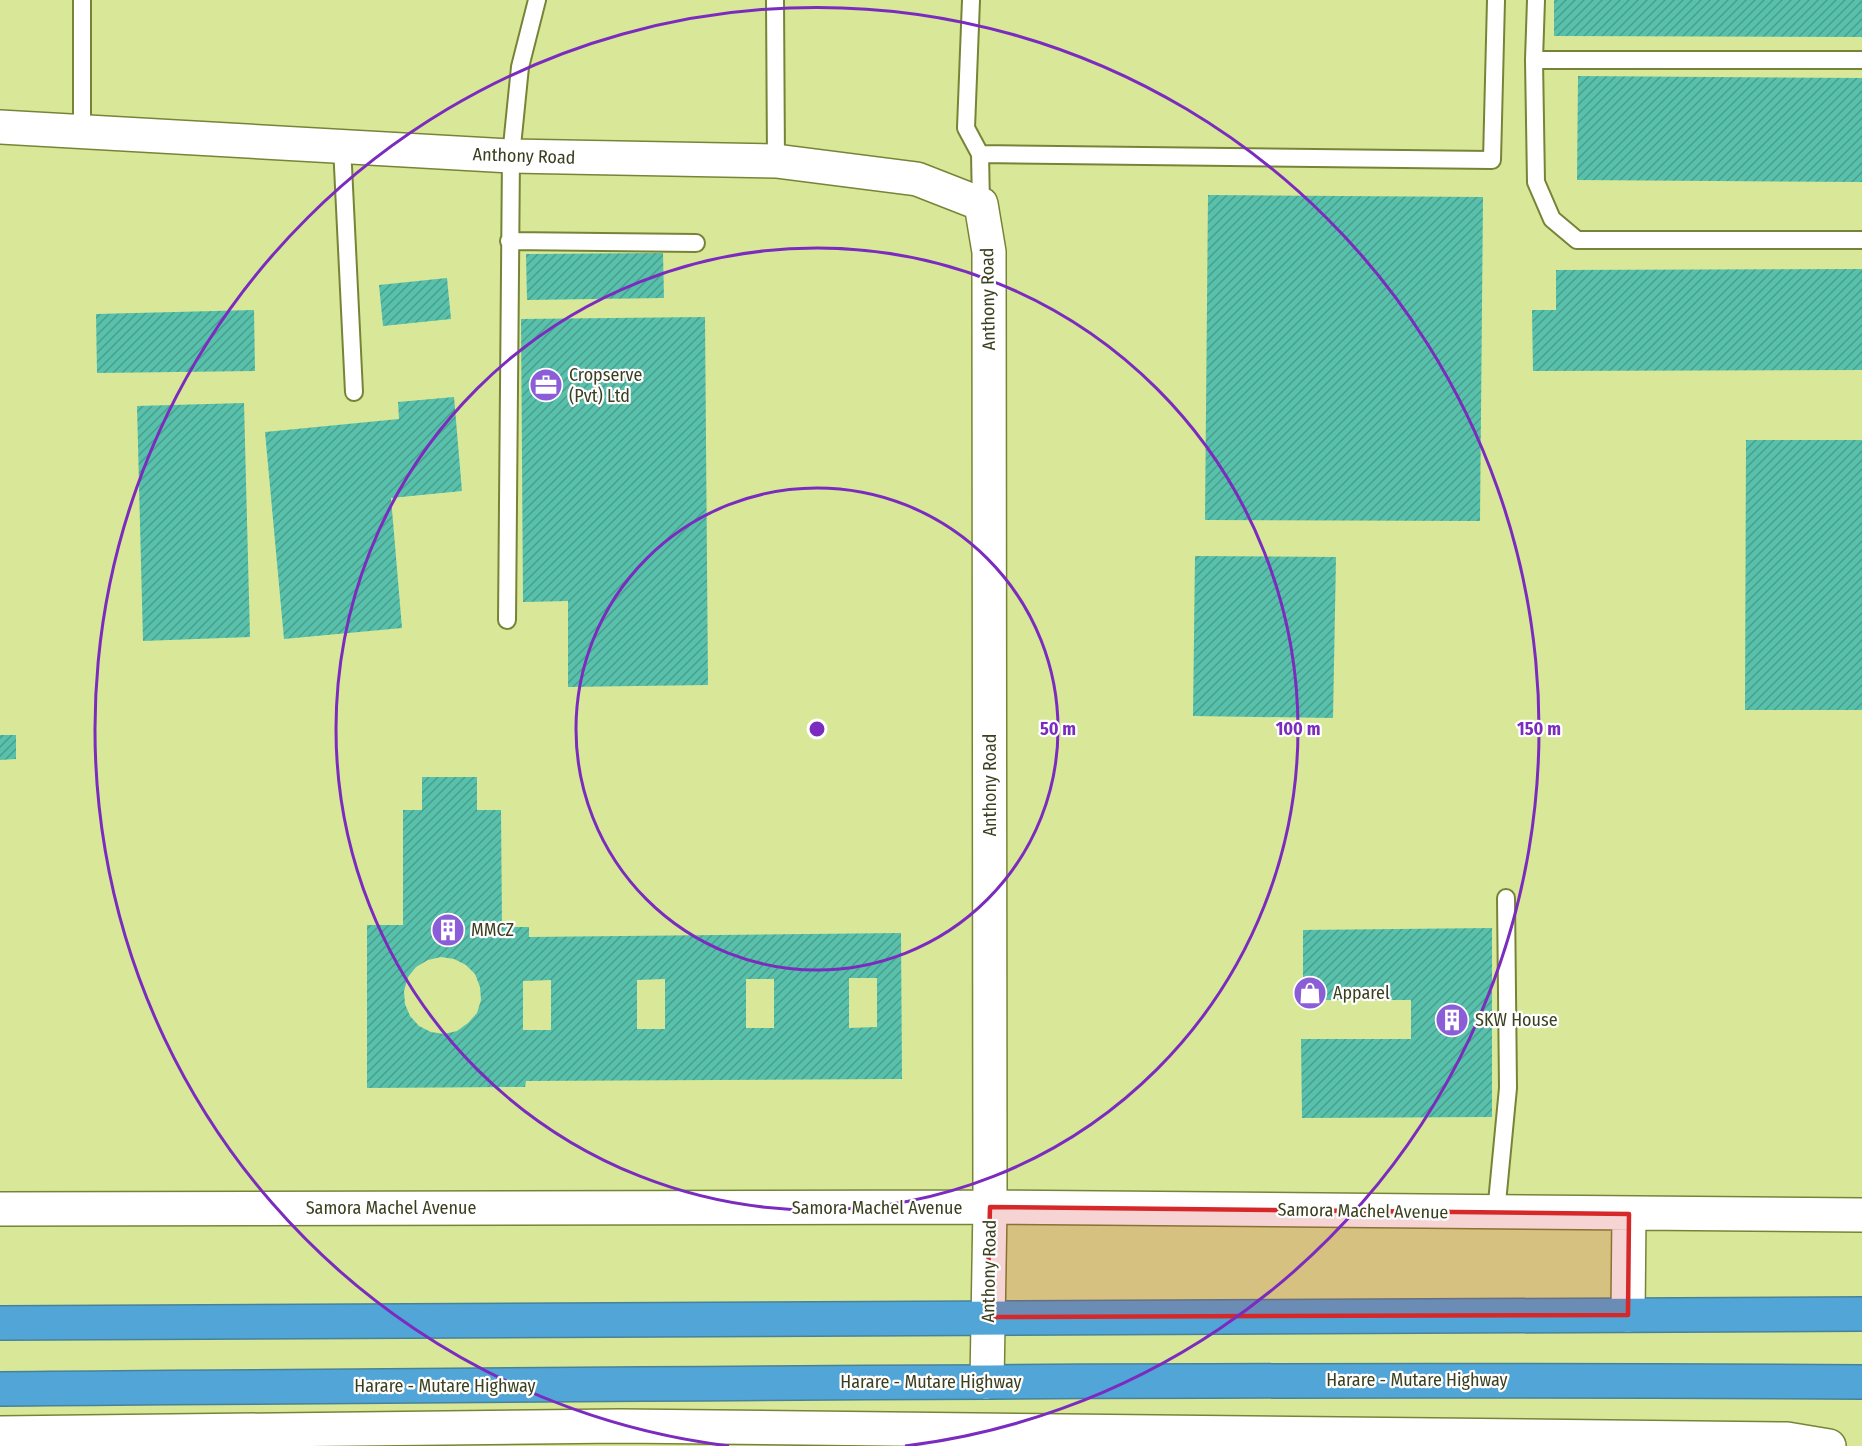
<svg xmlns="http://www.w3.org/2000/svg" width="1862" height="1446" font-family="'Fira Sans Condensed',sans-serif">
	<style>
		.building { fill: url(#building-hatch); fill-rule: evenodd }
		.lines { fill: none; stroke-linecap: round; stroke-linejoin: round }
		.lane-casing { stroke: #778437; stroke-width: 20 }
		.street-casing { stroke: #778437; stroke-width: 36 }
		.highway-casing { stroke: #498297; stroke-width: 36 }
		.lane { stroke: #fff; stroke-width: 16 }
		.street { stroke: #fff; stroke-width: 33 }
		.highway { stroke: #51a5d7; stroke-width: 33 }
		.marked { fill: #d62828; fill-opacity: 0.2; stroke: #d62828; stroke-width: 4.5; stroke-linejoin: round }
		.ring { fill: none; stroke: #7b2cbf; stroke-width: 3 }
		.labels { text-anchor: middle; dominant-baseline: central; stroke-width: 4.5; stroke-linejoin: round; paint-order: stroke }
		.street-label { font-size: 18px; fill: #3a401f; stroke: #fff }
		.poi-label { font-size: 18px; fill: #3a401f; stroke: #fff; text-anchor: start }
		.centre { fill: #7b2cbf; stroke: #fff; stroke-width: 3 }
		.ring-label { font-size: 18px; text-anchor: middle; font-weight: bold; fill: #7b2cbf; stroke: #fff; stroke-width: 4.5; stroke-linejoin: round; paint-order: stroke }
	</style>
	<defs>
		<pattern id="building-hatch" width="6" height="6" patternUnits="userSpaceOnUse" patternTransform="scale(1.5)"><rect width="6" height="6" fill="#58c1ab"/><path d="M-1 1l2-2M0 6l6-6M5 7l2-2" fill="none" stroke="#4a9e8b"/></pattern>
	</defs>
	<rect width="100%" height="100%" fill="#d8e898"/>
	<!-- building -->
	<path class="building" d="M1554,0h308v37l-308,-1z
		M1578,76l284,2v104l-285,-2z
		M1208,195l275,2 -3,324 -275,-1z
		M663,253l1,45 -137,2 -1,-46z
		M1862,269v101l-329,1 -1,-61h24v-40z
		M447,278l4,41 -68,7 -4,-41z
		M254,310l1,61 -158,2 -1,-59z
		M705,317l3,368 -140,2v-86l-45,1 -2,-283z
		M454,397l8,94 -71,7 11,130 -118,11 -19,-207 134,-13 -1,-17z
		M244,403l6,234 -107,4 -6,-235z
		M1746,440h116v270h-117z
		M1195,556l141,1 -3,161 -140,-2z
		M0,735h16v24l-16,1z
		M422,777h55v33h24l1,117h27v10l372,-4 1,146 -376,2 -1,6 -158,1v-163h36v-115h19zM441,957l13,2 12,6 9,9 5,13 1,13 -4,13 -9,10 -11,8 -13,3 -13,-2 -12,-6 -9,-10 -5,-12 -1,-13 4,-14 8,-10 12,-7zM849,978h28v49l-28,1zM665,979v50h-28v-49zM746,979h28v49h-28zM551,980v50h-28v-49z
		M1492,928v189l-190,1 -1,-79h110v-39h-108v-70z"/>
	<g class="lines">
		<!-- lane casing -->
		<g class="lane-casing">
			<path id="lane" d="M775,0l1,161
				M971,0l-5,128 14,26 1,50
				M1536,0l-2,60 2,122 16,37 25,21h285
				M1534,60h328
				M82,131v-131
				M342,146l12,246
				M980,154l512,6 4,-160
				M509,241l187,2
				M507,620l4,-464 9,-89 17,-67
				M1496,1213l12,-125 -2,-190"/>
		</g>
		<!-- street casing -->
		<g class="street-casing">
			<path id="street" d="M0,127l511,29 265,5 141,18 64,25 8,48 1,955 -3,175
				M0,1209l990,-2 872,8
				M1628,1315l1,-101
				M0,1433l620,-7 1167,13 42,7"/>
		</g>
		<!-- highway casing -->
		<g class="highway-casing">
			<path id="highway" d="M0,1323l1862,-9
				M0,1389c621,-5 1241,-11 1862,-7"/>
		</g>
		<!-- lane -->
		<use href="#lane" class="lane"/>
		<!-- street -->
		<use href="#street" class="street"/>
		<!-- highway -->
		<use href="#highway" class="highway"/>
	</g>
	<!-- marked area -->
	<path class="marked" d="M990,1207l639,7 -1,101 -641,2z"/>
	<!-- distance rings -->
	<g class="ring">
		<circle cx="817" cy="729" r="241"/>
		<circle cx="817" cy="729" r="481"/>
		<path d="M729 1446A722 722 0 1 1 905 1446"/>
	</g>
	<!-- icons -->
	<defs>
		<g id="office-disc" transform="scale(1.725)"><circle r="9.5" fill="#8b5ed7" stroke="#fff"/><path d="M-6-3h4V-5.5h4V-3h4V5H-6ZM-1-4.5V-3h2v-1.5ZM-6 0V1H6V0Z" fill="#fff"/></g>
		<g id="building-disc" transform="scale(1.725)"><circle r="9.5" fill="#8b5ed7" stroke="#fff"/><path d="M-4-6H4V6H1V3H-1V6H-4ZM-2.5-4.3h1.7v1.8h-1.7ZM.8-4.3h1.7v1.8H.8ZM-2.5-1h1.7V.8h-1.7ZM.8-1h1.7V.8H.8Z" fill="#fff"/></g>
		<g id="shop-disc" transform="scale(1.725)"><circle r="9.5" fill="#8b5ed7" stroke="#fff"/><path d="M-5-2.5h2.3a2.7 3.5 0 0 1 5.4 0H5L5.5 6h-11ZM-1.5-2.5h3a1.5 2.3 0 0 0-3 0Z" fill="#fff"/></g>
	</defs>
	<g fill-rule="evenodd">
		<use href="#office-disc" x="546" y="385"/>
		<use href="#building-disc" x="448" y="930"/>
		<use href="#shop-disc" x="1310" y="993"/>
		<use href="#building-disc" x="1452" y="1020"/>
	</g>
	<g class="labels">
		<!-- street labels -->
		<g class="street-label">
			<text transform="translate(524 156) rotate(2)">Anthony Road</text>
			<text transform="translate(988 299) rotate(-91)">Anthony Road</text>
			<text transform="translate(990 785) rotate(-90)">Anthony Road</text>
			<text x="391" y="1208">Samora Machel Avenue</text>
			<text x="877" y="1208">Samora Machel Avenue</text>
			<text transform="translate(1363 1211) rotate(1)">Samora Machel Avenue</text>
			<text transform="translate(989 1271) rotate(-89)">Anthony Road</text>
			<text x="1417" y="1380">Harare - Mutare Highway</text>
			<text x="931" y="1382">Harare - Mutare Highway</text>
			<text x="445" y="1386">Harare - Mutare Highway</text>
		</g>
		<!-- poi labels -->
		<g class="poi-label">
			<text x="569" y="375">Cropserve<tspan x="569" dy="21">(Pvt) Ltd</tspan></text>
			<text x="471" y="930">MMCZ</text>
			<text x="1333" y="993">Apparel</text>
			<text x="1475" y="1020">SKW House</text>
		</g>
	</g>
	<circle cx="817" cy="729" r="9" class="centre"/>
	<g class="ring-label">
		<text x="1058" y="735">50 m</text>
		<text x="1298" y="735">100 m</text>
		<text x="1539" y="735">150 m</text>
	</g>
</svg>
